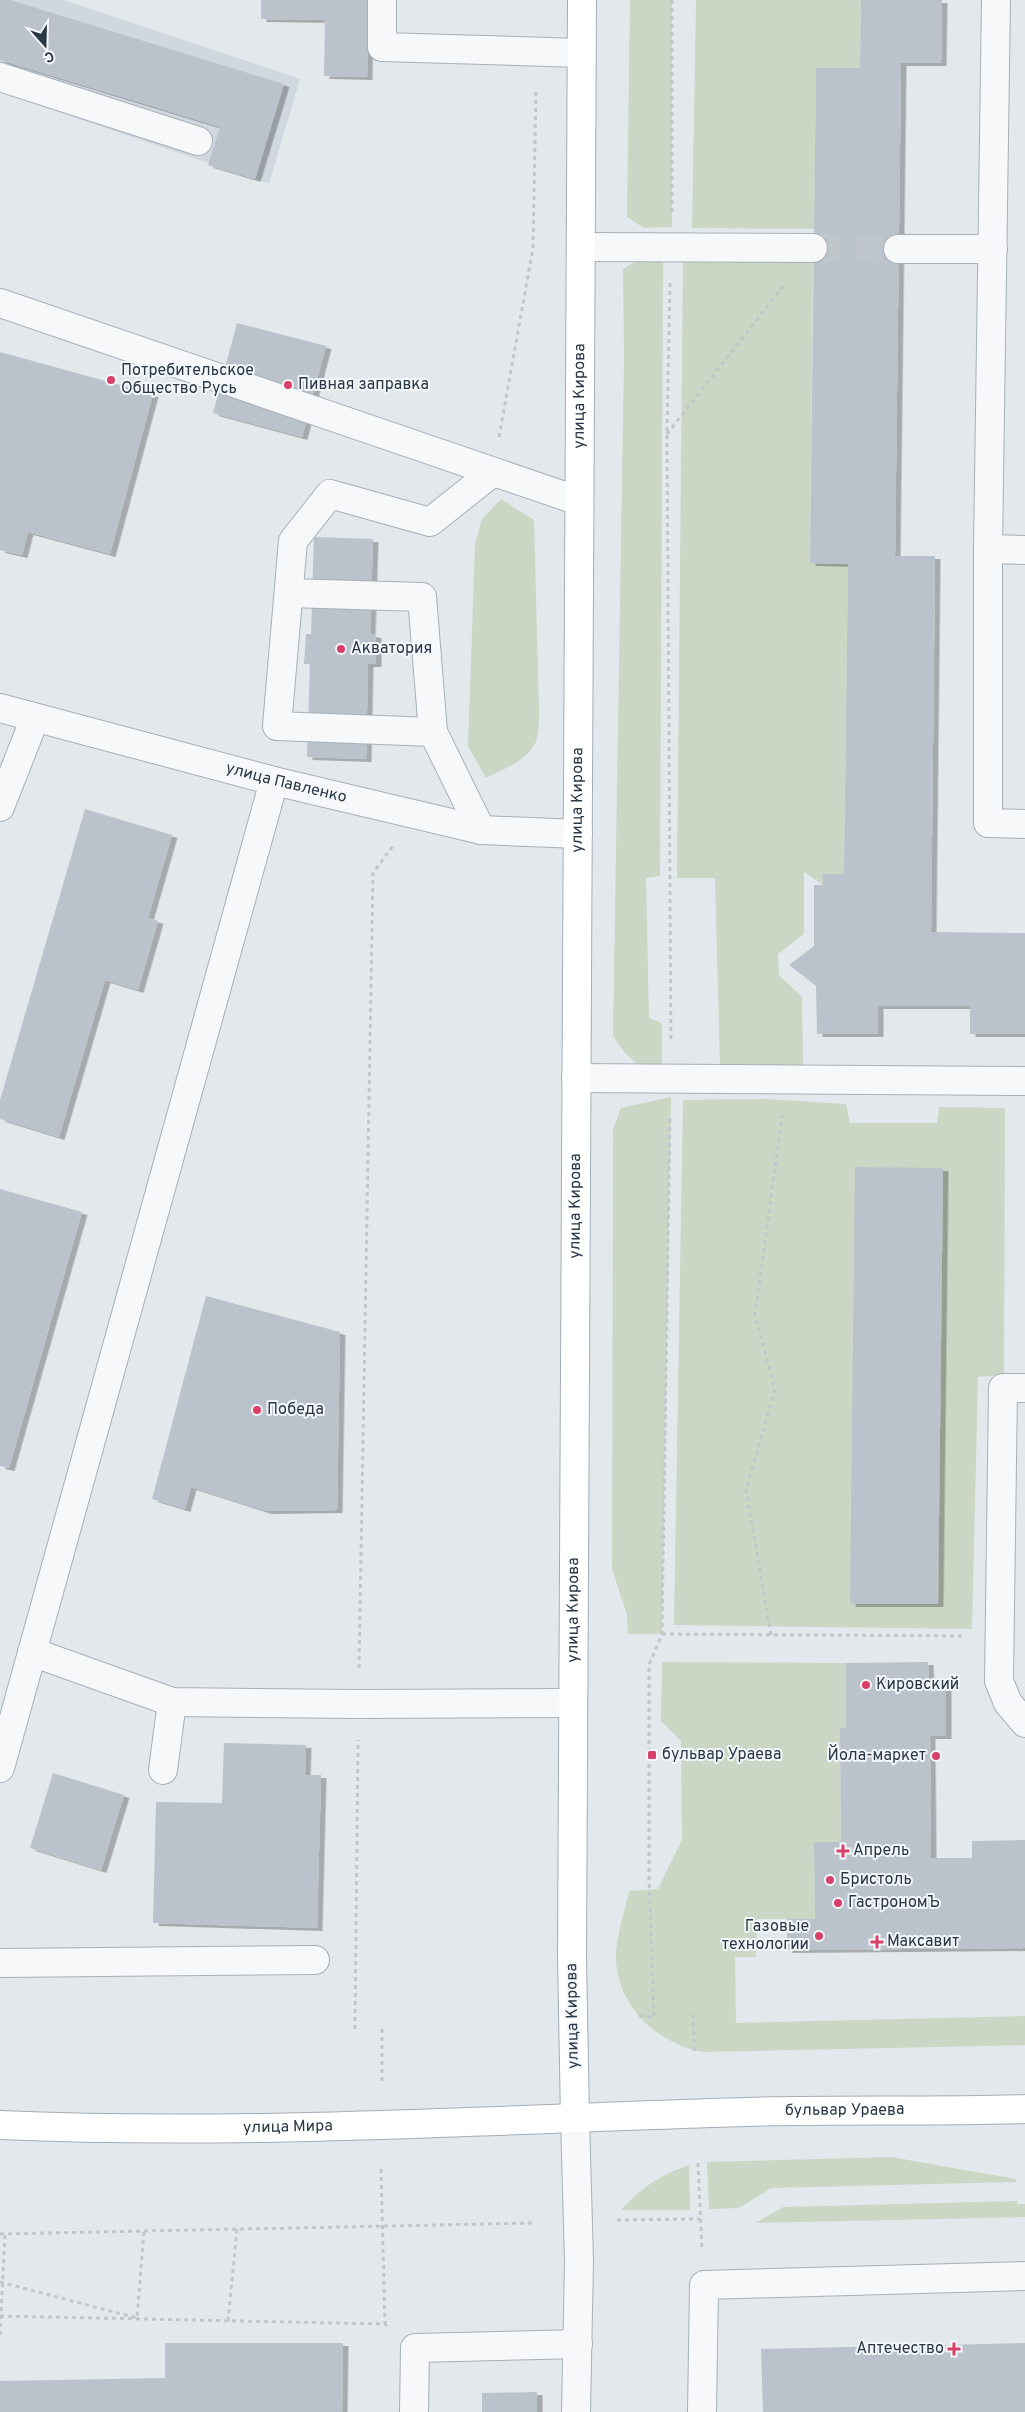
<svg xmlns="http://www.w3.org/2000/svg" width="1025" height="2412" font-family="Overpass,sans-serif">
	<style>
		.built { fill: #d1d7df }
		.green { fill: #cbd7c4 }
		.building { fill: #bac2cb; filter: url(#shadow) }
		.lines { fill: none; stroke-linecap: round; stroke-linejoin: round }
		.minor-tunnel { stroke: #bec5cb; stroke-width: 28; stroke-dasharray: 28 14; stroke-linecap: butt }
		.minor-casing { stroke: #a7afb7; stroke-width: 30 }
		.major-casing { stroke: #a2aeb9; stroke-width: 30 }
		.path { stroke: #c1c6cb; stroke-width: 3; stroke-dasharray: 4 4; stroke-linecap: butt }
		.minor { stroke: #f7f8fa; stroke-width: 28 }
		.major { stroke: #fff; stroke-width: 28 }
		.poi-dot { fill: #d94069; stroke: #f4f7f9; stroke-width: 2 }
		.labels { text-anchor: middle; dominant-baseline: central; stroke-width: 4; stroke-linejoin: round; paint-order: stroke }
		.poi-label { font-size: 16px; fill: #293747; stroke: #f4f7f9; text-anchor: start }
		.street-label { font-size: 16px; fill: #293747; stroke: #f4f7f9 }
	</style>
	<defs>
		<filter id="shadow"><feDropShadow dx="5.5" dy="3" stdDeviation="0" flood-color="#0004"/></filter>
	</defs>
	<rect width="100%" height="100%" fill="#e3e8ec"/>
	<!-- built -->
	<path class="built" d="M0,0h63l237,79 -31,105 -269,-92z"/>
	<!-- green -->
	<path class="green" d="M630,0h42v227l-28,1 -17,-11z
		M696,0h165l-1,68h-44l-2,161 -122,-1z
		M683,258l130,4 -3,301 38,1 -4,310h-22l1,11 -19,-13v62l-26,20 1,21 23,22 1,69 -83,-1 -5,-187h-38z
		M638,260l25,1 -3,615 -14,2 3,140 13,5v41l-23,2 -15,-14 -11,-16 11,-679 -1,-88z
		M501,499l33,21 5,191c0,9 0,20 -2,28 -7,21 -33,30 -51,39l-18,-32 7,-202 7,-25z
		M671,1097l-9,537h-34l-1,-19 -15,-46 1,-440 8,-21z
		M766,1099l80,5 4,19h87l2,-16 66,1 -1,267 -26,2 -6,252 -298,-4 9,-525z
		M662,1662l184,1v65h-6l1,114h-27l1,77h-58l-1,38h-21l1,66 289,-7v29l-323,7c-45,-9 -84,-45 -86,-93 -1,-18 9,-49 13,-68l29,-2 24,-50 -1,-98 -20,-20z
		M891,2157l125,22v3l-245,6 -32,20 -30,1 -2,-47z
		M689,2165l1,45h-69c20,-22 39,-35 68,-45z
		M1017,2201v3h8v13l-269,6 27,-16z"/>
	<!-- building -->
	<path class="building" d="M0,0h10l274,84 -29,95 -47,-14 12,-38 -220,-67z
		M261,0h107l-1,77 -43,-1 1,-56 -64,-1z
		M861,0h81l-1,63h-40l-6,493h40l-4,376 94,1v101h-55v-28h-92v28h-61l-1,-48 -27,-21 25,-19v-61h9l-1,-11h22l4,-310 -38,-1 6,-495h44z
		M237,323l89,23 -24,91 -89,-24z
		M0,352l153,42 -43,160 -82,-22 -6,23 -22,-5z
		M314,537l59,2 -3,95 6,1v29h-8l-2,95 -59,-2 3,-93h-6l2,-30h5z
		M85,809l87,26 -24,83 10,3 -20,69 -33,-10 -46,157 -59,-18v-19z
		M855,1167l88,1 -5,436h-88z
		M0,1189l82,23 -73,256 -9,-2z
		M206,1296l134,36 -3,178 -71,1 -75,-24 -6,22 -33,-10z
		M928,1662l1,25h17v49h-16l1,122h41v-17l53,-1v108l-238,2v-31h28l-1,-77h27l-1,-114h6v-65z
		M224,1743l82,2 -1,30h16l-4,153 -164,-5 3,-121 66,1z
		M53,1773l71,22 -23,75 -71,-22z
		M165,2343h178l-1,69h-342v-31l165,-3z
		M1025,2343v69h-262l-2,-63z
		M537,2392v20h-55v-19z"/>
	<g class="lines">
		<!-- minor-tunnel -->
		<path class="minor-tunnel" d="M813,248l85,1"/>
		<!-- minor casing -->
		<g class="minor-casing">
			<g id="minor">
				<path d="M382,0v47l199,6"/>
				<path d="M996,0l-8,549v274l37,1"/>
				<path d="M0,77l198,64"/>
				<path d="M581,247l232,1"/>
				<path d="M898,249h95"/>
				<path d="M0,303l579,198"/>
				<path d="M988,549l37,1"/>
				<path d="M289,593l133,4 11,135"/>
				<path id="s1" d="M0,708l274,73 207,49 97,4"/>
				<path d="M0,807l35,-89"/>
				<path d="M481,830l-48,-98 -156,-6 16,-185 37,-47 100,28 63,-50"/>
				<path d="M576,1078l449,3"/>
				<path d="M1025,1388h-22l-4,293 9,22 17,20"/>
				<path d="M32,1652l140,50 186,2 215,-1"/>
				<path d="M0,1768l274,-987"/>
				<path d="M163,1770l9,-68"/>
				<path d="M0,1963l315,-3"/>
				<path d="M575,2118l4,143 -3,151"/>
				<path d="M414,2412l1,-64 163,-4"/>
				<path d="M702,2412l2,-127 321,-9"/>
			</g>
		</g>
		<!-- major casing -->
		<g class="major-casing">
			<g id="major">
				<path id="s2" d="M575,2118l-3,-160 10,-1958"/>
				<path id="s3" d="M0,2125c249,11 498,-6 747,-13 92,-3 185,0 278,-3"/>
			</g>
		</g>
		<!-- path -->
		<path class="path" d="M672,0v212
			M670,283l-3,151 4,608
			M667,434l118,-150
			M499,437l34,-189 3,-159
			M662,1634l302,2
			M771,1635l-25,-145 29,-101 -20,-73 27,-200
			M359,1668l14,-795 20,-27
			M693,2015l1,36
			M639,2016l15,1 -5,-138v-214l13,-31 8,-518
			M355,2029l3,-289
			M382,2081v-54
			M698,2163l4,87
			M381,2169l4,155
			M617,2220l83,-1
			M0,2234l532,-11
			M0,2282l137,36 7,-87
			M0,2316l385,8 2,2
			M228,2321l9,-92
			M0,2335l5,-101"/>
		<!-- minor -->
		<use href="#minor" class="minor"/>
		<!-- major -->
		<use href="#major" class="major"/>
	</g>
	<!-- markers -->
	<g class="poi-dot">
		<circle cx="111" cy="380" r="5"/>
		<circle cx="288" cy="385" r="5"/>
		<circle cx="341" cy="649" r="5"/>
		<circle cx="257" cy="1410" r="5"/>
		<circle cx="866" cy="1685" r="5"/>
		<rect x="647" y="1750" width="10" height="10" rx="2.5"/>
		<circle cx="936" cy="1756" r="5"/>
		<path d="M840.5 1843.5h5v5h5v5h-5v5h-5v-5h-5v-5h5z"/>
		<circle cx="830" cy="1880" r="5"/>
		<circle cx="838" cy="1903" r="5"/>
		<circle cx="819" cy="1936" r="5"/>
		<path d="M874.5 1934.5h5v5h5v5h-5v5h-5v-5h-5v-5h5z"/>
		<path d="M951.5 2341.5h5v5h5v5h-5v5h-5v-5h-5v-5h5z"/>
	</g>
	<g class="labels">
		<!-- poi labels -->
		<g class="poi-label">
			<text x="121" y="371">Потребительское<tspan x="121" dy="18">Общество Русь</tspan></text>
			<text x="298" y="385">Пивная заправка</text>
			<text x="351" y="649">Акватория</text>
			<text x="267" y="1410">Победа</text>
			<text x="876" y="1685">Кировский</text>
			<text x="662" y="1755">бульвар Ураева</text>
			<text x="926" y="1756" text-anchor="end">Йола-маркет</text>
			<text x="853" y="1851">Апрель</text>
			<text x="840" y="1880">Бристоль</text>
			<text x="848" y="1903">ГастрономЪ</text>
			<text x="809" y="1927" text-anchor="end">Газовые<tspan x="809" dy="18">технологии</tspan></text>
			<text x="887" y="1942">Максавит</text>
			<text x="944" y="2349" text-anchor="end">Аптечество</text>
		</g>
		<!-- street labels -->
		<g class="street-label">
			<text stroke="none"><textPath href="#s2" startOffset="1722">улица Кирова</textPath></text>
			<text stroke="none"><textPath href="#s1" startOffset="296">улица Павленко</textPath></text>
			<text stroke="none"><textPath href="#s2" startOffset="1318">улица Кирова</textPath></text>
			<text stroke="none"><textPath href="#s2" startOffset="912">улица Кирова</textPath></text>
			<text stroke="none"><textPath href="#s2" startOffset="508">улица Кирова</textPath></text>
			<text transform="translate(573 2016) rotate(-91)">улица Кирова</text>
			<text stroke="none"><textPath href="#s3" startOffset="845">бульвар Ураева</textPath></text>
			<text stroke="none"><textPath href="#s3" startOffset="288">улица Мира</textPath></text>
		</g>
	</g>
	<!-- north arrow -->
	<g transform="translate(45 45) rotate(160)" stroke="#f4f7f9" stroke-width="4" paint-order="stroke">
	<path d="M0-4L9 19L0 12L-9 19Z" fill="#293747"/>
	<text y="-8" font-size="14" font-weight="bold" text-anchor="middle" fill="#293747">С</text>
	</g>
</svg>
